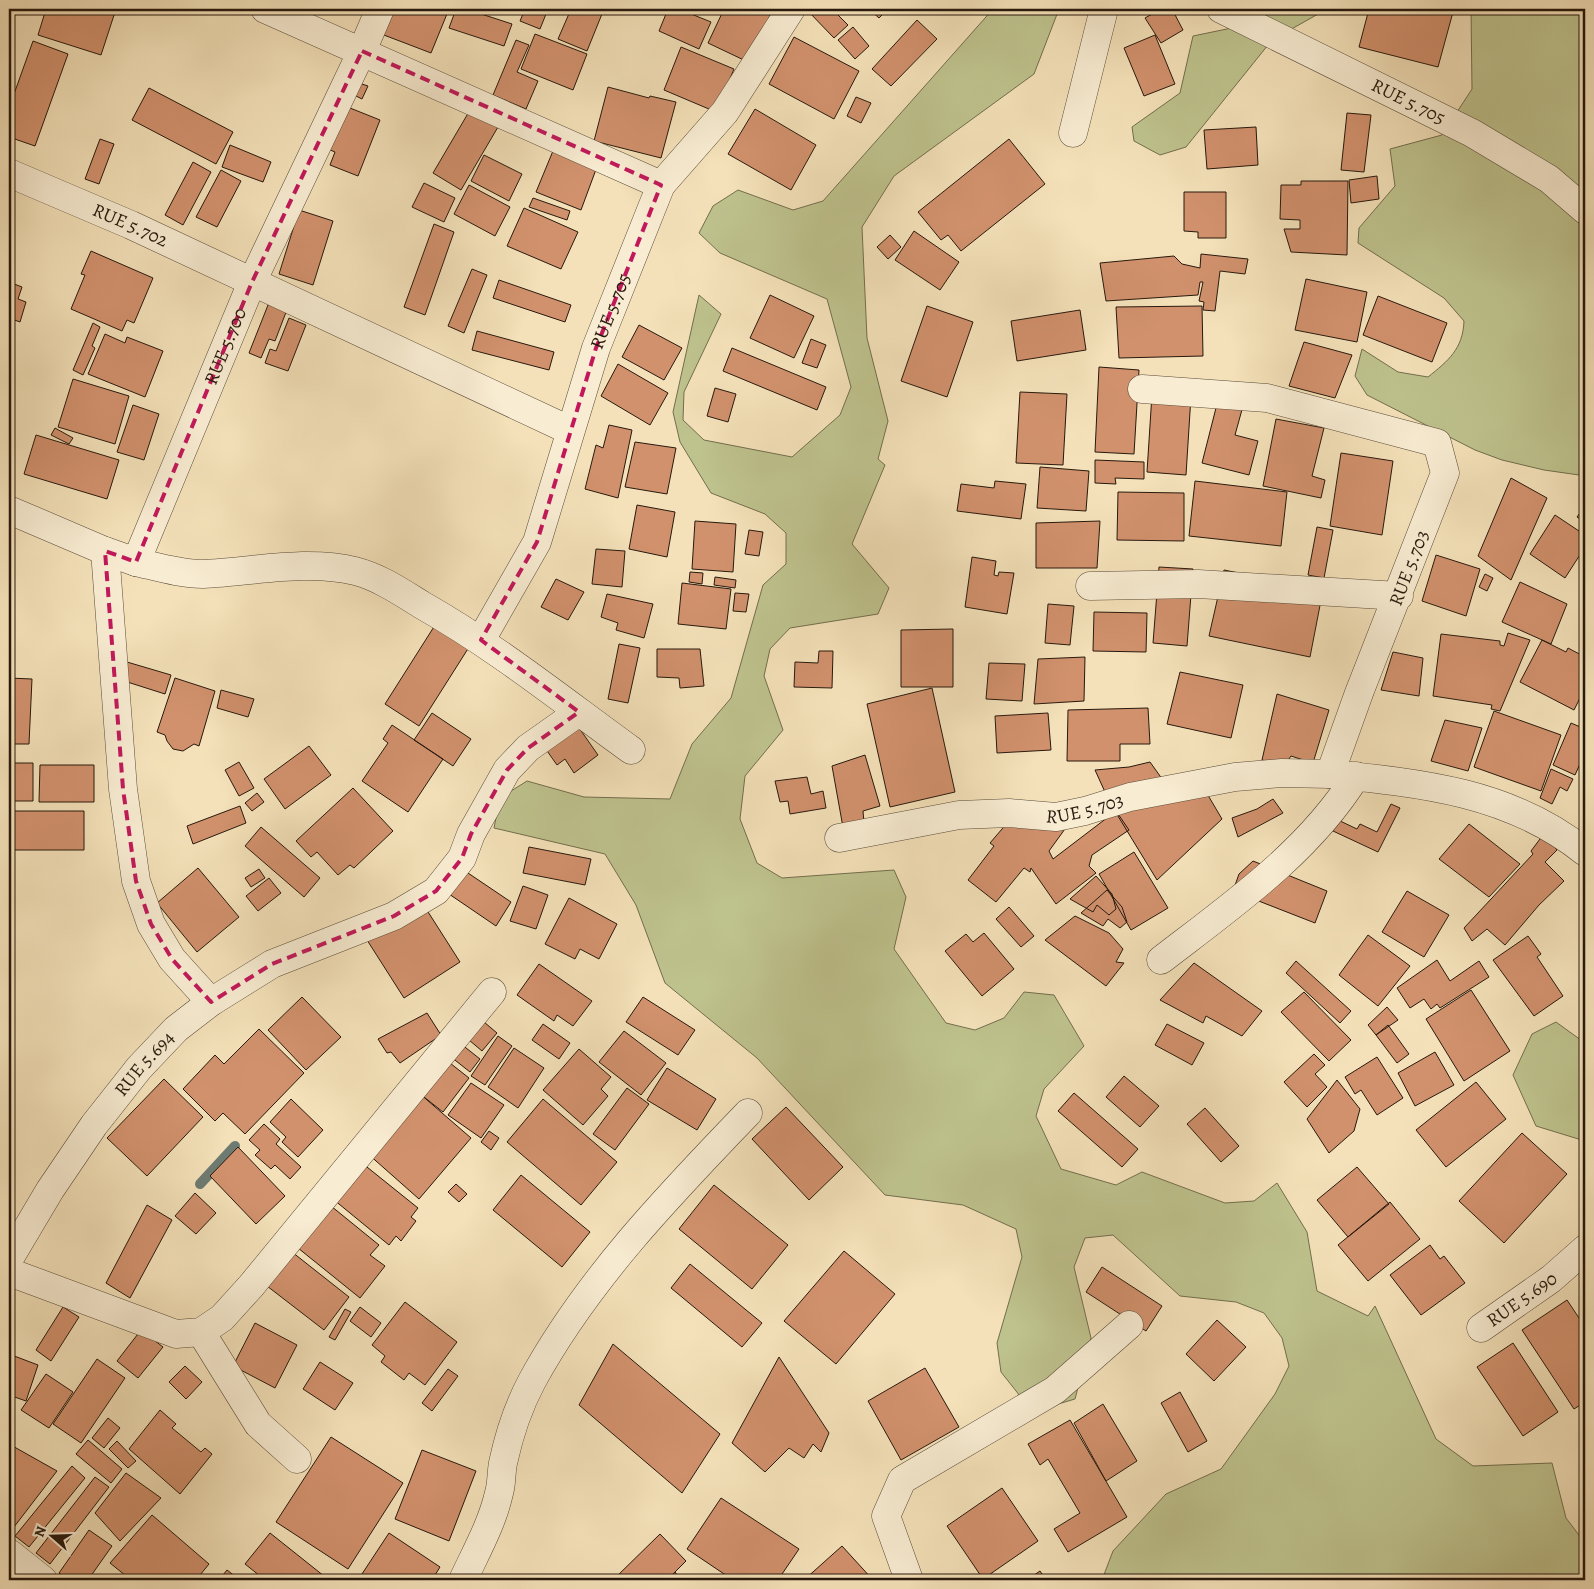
<svg xmlns="http://www.w3.org/2000/svg" width="1594" height="1589" font-family="Alegreya,serif">
	<style>
		.green { fill: #bec28d; stroke: #726e4d }
		.lines { fill: none; stroke-linecap: round; stroke-linejoin: round }
		.stream { stroke: #6e7b72; stroke-width: 10 }
		.building { fill: #d1916d; stroke: #27190d }
		.minor-casing { stroke: #5a4b38; stroke-width: 29 }
		.minor { stroke: #f8ecd2; stroke-width: 28 }
		.marked { fill: none; stroke: #c2185b; stroke-width: 4; stroke-dasharray: 10 6; stroke-linejoin: round }
		.labels { text-anchor: middle; dominant-baseline: central; stroke-width: 4; stroke-linejoin: round; paint-order: stroke }
		.street-label { font-size: 19px; fill: #27190d; stroke: #f8ecd2 }
	</style>
	<rect width="100%" height="100%" fill="#f4e1b9"/>
	<filter id="stains"><feTurbulence type="fractalNoise" baseFrequency=".004" numOctaves="4"/><feColorMatrix values="0 0 0 0 .2 0 0 0 0 .09 0 0 0 0 .02 0 0 0 .5 -.17"/></filter>
	<radialGradient id="worn" r=".72"><stop offset=".6" stop-color="#630" stop-opacity="0"/><stop offset="1" stop-color="#630" stop-opacity=".3"/></radialGradient>
	<!-- green -->
	<path class="green" d="M993,9h66l-25,65 -140,102 -32,51 5,111 21,83 -10,38 7,6 -33,79 37,44 -11,26 -88,14 -20,21 -6,27 19,54 -38,46 -5,43 17,44 25,15 112,-8 12,27 -12,52 52,74 29,7 29,-12 20,-26 30,3 30,51 -40,43 -8,27 25,53 55,16 26,-13 83,31 29,-2 23,-18 30,49 10,59 51,25 7,-10 61,133 37,27 79,-3 14,55 19,25v37h-483l11,-29 53,-57 55,-25 54,-75 14,-28 -7,-28 -18,-25 -28,-11 -56,-6 -67,-61 -28,3 -11,29 17,71 -16,61 -27,8 -28,-11 -19,-24 -4,-29 25,-86 -6,-28 -53,-24 -78,-10 -128,-137 -92,-75 -29,-78 -31,-51 -111,-26 6,-30 27,-17 57,16 86,2 22,-55 39,-46 32,-113 23,-21v-31l-21,-19 -54,-21 -31,-51 -7,-30 26,-117 22,19 -37,78 -1,28 21,20 88,17 48,-42 11,-28 -24,-88 -107,-46 -21,-20 14,-27 25,-16 55,20 30,-9z
		M1278,9h49l-55,31 -86,107 -26,8 -26,-14 -2,-14 48,-34 13,-57 58,-12z
		M1471,9h114v463l-6,3 -35,-5 -42,-10 -27,-10 -108,-55 -12,-19 7,-27 36,23 30,5c20,-16 35,-28 36,-56l-20,-23 -86,-55 1,-15 36,-42 -5,-37 52,-14 30,-46z
		M1556,1022l29,21v98l-49,-15 -23,-51 19,-41z"/>
	<g class="lines">
		<!-- stream -->
		<path class="stream" d="M200,1184l35,-38"/>
	</g>
	<!-- building -->
	<path class="building" d="M46,9h70l-15,46 -63,-20z
		M385,9h64l-18,44 -55,-21z
		M456,9h10l46,15 -8,22 -55,-18z
		M525,9h23l-8,20 -20,-8z
		M571,9h33l-17,42 -29,-12z
		M668,9h11l32,13 -12,27 -40,-18z
		M724,9h49l-25,53 -40,-19z
		M806,9h26l16,16 -14,13z
		M869,9h19l-9,9z
		M1161,9h11l11,21 -22,13 -16,-25z
		M1369,9h72l12,3 -15,55 -79,-20z
		M917,20l20,19 -46,47 -19,-17z
		M853,27l16,19 -14,13 -17,-19z
		M535,34l52,20 -14,36 -52,-21z
		M1155,35l20,49 -31,12 -20,-48z
		M794,37l65,34 -25,48 -65,-35z
		M516,40l13,5 -12,27 21,9 -12,28 -33,-14z
		M33,41l35,13 -33,92 -26,-9v-29z
		M681,47l53,22 -18,43 -52,-22z
		M359,83l9,3 -6,13 -8,-4z
		M608,87l41,11 1,-2 26,6 -15,56 -67,-17z
		M149,88l84,44 -17,32 -84,-44z
		M856,97l15,6 -10,20 -14,-7z
		M335,102l45,18 -22,56 -28,-11 5,-13 -17,-7z
		M755,109l61,36 -25,45 -63,-36z
		M470,110l28,17 -37,63 -28,-17z
		M1347,113l24,2 -7,57 -23,-2z
		M1256,127l2,38 -51,4 -3,-39z
		M100,139l14,5 -15,40 -14,-5z
		M1009,139l36,45 -84,67 -13,-16 -7,5 -23,-28z
		M230,145l41,17 -8,20 -41,-15z
		M555,146l43,18 -17,46 -45,-18z
		M484,155l38,19 -13,27 -38,-20z
		M193,162l18,10 -28,53 -18,-10z
		M221,170l20,11 -24,46 -21,-10z
		M1377,176l2,23 -28,4 -2,-23z
		M1301,181h47l-1,74 -56,-3 -7,-23h16v-9l-20,-1 1,-34h20z
		M424,183l31,15 -11,24 -32,-15z
		M469,185l41,22 -15,29 -41,-22z
		M1184,192h42v46h-28v-6l-14,-1z
		M533,198l37,13 -3,9 -38,-13z
		M524,208l54,24 -17,37 -54,-23z
		M299,210l34,11 -20,64 -34,-11z
		M434,224l20,8 -29,83 -21,-8z
		M914,231l45,31 -19,28 -45,-30z
		M890,235l11,12 -13,12 -11,-12z
		M91,251l62,27 -19,45 -7,-3 -5,11 -51,-22 14,-34 -4,-1z
		M1201,254l47,5 -3,15 -25,-3 -5,40 -12,-1 1,-8 -5,-1 4,-19h-3l-2,13 -92,6 -6,-38 74,-7 8,8 18,4z
		M472,269l15,6 -23,58 -16,-7z
		M1306,279l61,13 -10,50 -62,-12z
		M499,280l72,25 -6,17 -72,-24z
		M9,282l13,5 -4,12 8,3 -6,20 -11,-4z
		M770,295l44,21 -20,42 -44,-20z
		M1378,296l69,27 -15,39 -69,-27z
		M270,300l18,7 -13,34 -6,-2 -8,19 -12,-5z
		M927,306l46,16 -26,75 -46,-16z
		M1202,306l1,50 -84,2 -3,-51z
		M1080,310l6,40 -69,11 -6,-40z
		M289,318l17,7 -18,46 -23,-8 5,-14 6,2z
		M93,323l7,4 -8,19 3,2 -12,27 -10,-5z
		M639,325l43,23 -18,32 -42,-23z
		M477,331l77,21 -5,18 -77,-20z
		M105,334l20,9 2,-6 36,14 -18,46 -57,-23z
		M811,339l15,6 -9,23 -15,-5z
		M1304,342l48,13 -17,43 -46,-12z
		M732,348l94,39 -9,23 -94,-39z
		M618,364l50,29 -18,32 -49,-29z
		M1099,367l40,3 -5,84 -39,-2z
		M73,379l56,17 -14,48 -57,-17z
		M715,388l21,6 -8,28 -21,-6z
		M1020,392l47,2 -4,71 -47,-2z
		M1152,394l39,2 -5,79 -39,-3z
		M1218,400l25,6 -8,29 23,6 -9,34 -47,-12z
		M133,405l26,9 -15,46 -27,-8z
		M1276,419l48,9 -12,48 13,4 -4,18 -58,-12z
		M609,425l23,5 -14,68 -33,-9 11,-44 7,3z
		M55,428l18,10 -4,6 -18,-9z
		M36,435l83,25 -12,39 -83,-25z
		M635,442l41,6 -9,46 -42,-7z
		M1341,453l52,8 -11,74 -52,-9z
		M1095,460l49,2v17l-29,-1 1,6 -21,-1z
		M1040,467l49,4 -3,40 -49,-3z
		M1511,478l36,20 -36,82 -33,-24z
		M995,481l31,3 -5,35 -64,-8 4,-27 33,4z
		M1195,481l92,11 -6,54 -92,-10z
		M1118,492l66,1v48l-67,-1z
		M637,505l38,7 -8,45 -38,-8z
		M1585,506v16l-8,-5z
		M1555,515l30,20v12l-20,31 -35,-24z
		M695,521l41,3 -3,48 -41,-3z
		M1100,521l-3,47h-61v-45z
		M1317,527l16,3 -9,48 -16,-3z
		M749,530l14,2 -4,24 -14,-2z
		M596,549l29,2 -3,36 -30,-3z
		M1436,555l44,14 -14,47 -44,-15z
		M972,557l24,4 -2,14 4,1 1,-4 15,1 -7,41 -42,-7z
		M1159,567l34,2 -6,77 -34,-3z
		M1224,570l99,20 -13,67 -101,-21z
		M690,572l13,1 -1,11 -13,-2z
		M1485,574l8,4 -6,13 -8,-4z
		M715,577l21,3 -1,8 -21,-3z
		M556,579l28,13 -16,28 -27,-13z
		M1520,582l47,22 -16,40 -49,-22z
		M682,583l49,6 -5,40 -48,-5z
		M735,593l14,1 -3,18 -13,-1z
		M607,594l46,10 -9,34 -28,-8 2,-7 -17,-6z
		M1048,604l26,2 -4,39 -25,-2z
		M1094,612l53,1 -1,39 -53,-1z
		M437,622l34,22 -52,82 -34,-22z
		M953,629v58h-52v-57z
		M1508,633l22,7 -30,71 -9,-2 1,-4 -59,-9 8,-62 59,7v4l4,1z
		M1542,640l24,12 2,-4 17,9v42l-4,-3 -7,14 -54,-28z
		M619,644l21,4 -12,55 -20,-4z
		M657,649h43l4,37 -24,2 -1,-10 -22,-1z
		M819,651h14l-1,37 -38,-1 1,-25 23,1z
		M1393,652l30,6 -4,38 -38,-6z
		M1085,657l-1,44 -50,3 4,-45z
		M127,662l44,13 -6,19 -44,-14z
		M989,663l36,1 -3,37 -36,-2z
		M1180,672l63,13 -12,53 -64,-14z
		M9,678l23,1 -3,65h-20z
		M175,678l40,13 -16,55 -5,-2 -11,7 -10,-2 -6,-8 -2,-6 -8,-3z
		M932,688l23,104 -65,15 -23,-103z
		M221,690l33,9 -6,18 -31,-9z
		M1277,694l52,16 -16,53 -22,-7 -6,9 -23,-5z
		M1148,708l2,36h-30v17h-53l1,-51z
		M1494,711l67,24 -20,56 -67,-24z
		M432,713l39,26 -18,27 -39,-26z
		M1048,713l3,37 -54,3 -2,-37z
		M1445,720l37,8 -14,43 -37,-10z
		M1571,723l14,6v24l-10,22 -22,-10z
		M392,725l51,34 -35,53 -46,-31 26,-38 -5,-4z
		M577,725l21,30 -24,18 -9,-14 -8,6 -12,-17z
		M309,746l22,29 -46,34 -21,-30z
		M865,755l15,51 -17,5 1,12 -20,10 -12,-67z
		M239,762l15,26 -15,8 -14,-26z
		M1150,762l20,28 26,-15 26,44 -65,61 -47,-77 -15,-33 34,-3z
		M9,763h24v38h-24z
		M40,765h54v37h-55z
		M1551,769l22,10 -6,12 -7,-4 -8,17 -12,-6z
		M807,777l4,17 12,-3 3,17 -36,6 -2,-13 -8,1 -5,-21z
		M353,788l40,43 -39,37 -4,-3 -12,10 -21,-23 -6,5 -15,-16z
		M257,793l7,9 -12,9 -7,-8z
		M1273,799l10,14 -45,24 -6,-19 25,-9z
		M1391,804l9,4 -22,44 -45,-21 5,-11 19,9 3,-5 17,8z
		M240,806l6,17 -53,21 -6,-18z
		M9,811h75v39h-75z
		M1116,811l13,19 -37,25 -3,11 7,7 -40,31 -25,-36 -1,4 -6,-4 -28,34 -28,-22 26,-34 -4,-3 24,-28 56,7 -21,29 4,8z
		M1469,824l51,40 -31,33 -50,-38z
		M261,827l59,51 -16,19 -59,-51z
		M1543,835l14,15 -12,12 19,19 -25,24 -34,40 -18,-16 -15,12 -8,-13 69,-74 -2,-3z
		M529,847l62,12 -6,26 -62,-12z
		M1134,852l34,56 -37,22 -32,-56z
		M1253,861l74,30 -12,32 -82,-32 6,-17z
		M198,868l41,49 -42,35 -40,-49z
		M259,869l6,9 -14,9 -6,-9z
		M465,871l46,31 -15,24 -47,-32z
		M1096,876l16,18 4,15 -7,6 -12,-10 -4,7 -23,-13z
		M269,878l12,15 -23,18 -12,-15z
		M523,886l25,9 -12,34 -26,-8z
		M1107,890l15,17 5,15 -7,6 -12,-9 -5,7 -22,-13z
		M1407,891l42,24 -25,42 -42,-25z
		M569,898l48,26 -18,35 -19,-10 -5,10 -30,-15z
		M423,904l37,58 -56,36 -37,-58z
		M1009,907l25,29 -13,11 -25,-28z
		M1075,916l34,17 14,16 -7,13 8,1 -18,23 -61,-46z
		M984,933l30,36 -32,27 -37,-45 21,-17 7,8z
		M1368,935l42,31 -32,40 -39,-31z
		M1528,936l13,18 -4,3 26,39 -29,20 -41,-56z
		M1437,960l13,21 29,-20 10,16 -49,31 -3,-4 -6,5 -7,-10 -14,9 -13,-20z
		M1296,961l55,50 -11,12 -54,-50z
		M1194,963l68,48 -20,25 -36,-20 -3,7 -43,-23z
		M539,964l53,37 -19,25 -16,-11 -3,6 -37,-26z
		M1471,990l39,61 -46,30 -38,-62z
		M1304,992l47,48 -22,21 -48,-49z
		M302,997l39,40 -35,33 -38,-40z
		M643,997l52,33 -17,25 -52,-33z
		M1387,1007l11,13 -22,15 -8,-10z
		M471,1011l26,22 -15,18 -26,-22z
		M427,1013l14,22 -41,28 -9,-11 -4,1 -9,-14z
		M543,1024l27,19 -11,16 -27,-19z
		M1167,1024l37,19 -12,22 -37,-20z
		M1388,1025l21,29 -12,9 -21,-28z
		M259,1029l45,44 -59,61 -22,-21 -8,8 -32,-32 32,-34 9,9z
		M624,1031l42,32 -25,32 -42,-33z
		M498,1036l14,10 -27,39 -14,-9z
		M456,1040l24,19 -10,13 -24,-19z
		M514,1048l30,20 -26,40 -30,-21z
		M579,1049l32,28 -10,12 7,7 -25,29 -40,-35z
		M1435,1052l19,33 -39,21 -17,-33z
		M1314,1054l11,11 -10,9 12,13 -20,20 -23,-25z
		M441,1056l28,22 -26,34 -28,-22z
		M1377,1057l26,41 -26,17 -16,-25 -6,4 -10,-17z
		M667,1068l49,31 -19,31 -50,-30z
		M1124,1076l35,30 -19,21 -34,-30z
		M164,1079l39,38 -56,59 -40,-38z
		M1337,1080l23,29 -6,22 -25,22 -22,-34z
		M1476,1082l30,37 -60,48 -30,-37z
		M471,1083l33,22 -23,33 -33,-23z
		M627,1088l22,16 -34,46 -22,-16z
		M419,1093l52,45 -52,61 -52,-46z
		M1074,1093l64,56 -16,18 -64,-56z
		M291,1099l32,31 -25,27 -16,-15 4,-5 -16,-15z
		M543,1099l74,63 -36,43 -74,-63z
		M786,1107l57,60 -34,33 -57,-61z
		M1205,1108l34,38 -18,16 -34,-38z
		M264,1124l16,15 -4,5 25,23 -11,12 -15,-14 -4,4 -16,-14 5,-5 -11,-10z
		M489,1131l10,7 -8,12 -10,-8z
		M1522,1133l45,41 -63,69 -45,-42z
		M238,1147l47,49 -29,28 -46,-48z
		M357,1159l61,49 -7,9 5,4 -15,20 -5,-5 -7,9 -61,-50z
		M1357,1167l32,37 -41,33 -31,-37z
		M521,1175l69,57 -28,35 -69,-57z
		M456,1184l11,10 -8,8 -11,-10z
		M714,1185l74,60 -36,44 -73,-60z
		M195,1193l21,20 -20,21 -21,-18z
		M1390,1202l30,37 -52,42 -30,-36z
		M147,1205l25,15 -42,78 -24,-15z
		M331,1206l48,39 -9,10 15,11 -25,32 -62,-50z
		M1430,1245l10,14 4,-3 21,27 -44,32 -31,-40z
		M844,1251l51,43 -59,70 -52,-43z
		M292,1252l57,45 -25,33 -57,-44z
		M690,1264l72,59 -20,24 -71,-59z
		M1102,1267l60,39 -16,25 -60,-39z
		M1567,1300l18,27v75l-11,7 -52,-79z
		M405,1302l52,40 -32,43 -16,-12 -5,7 -23,-18 4,-6 -13,-11z
		M63,1307l16,10 -28,44 -15,-11z
		M360,1307l21,16 -10,14 -21,-16z
		M345,1309l6,3 -16,28 -6,-3z
		M1217,1320l29,27 -32,34 -28,-27z
		M255,1323l42,22 -22,43 -42,-22z
		M141,1330l22,17 -25,31 -21,-17z
		M1513,1343l45,69 -35,24 -46,-69z
		M613,1344l107,90 -38,59 -103,-88z
		M9,1354l29,11 -12,36 -17,-6z
		M779,1357l50,76 -8,19 -8,-8 -9,14 -15,-10 -24,24 -33,-29z
		M97,1359l28,19 -44,65 -28,-19z
		M320,1362l33,21 -18,27 -32,-21z
		M185,1366l17,16 -16,17 -17,-17z
		M925,1368l34,59 -58,33 -33,-59z
		M448,1369l10,7 -26,35 -10,-8z
		M46,1374l27,18 -24,36 -28,-18z
		M1180,1392l27,49 -19,11 -27,-49z
		M1103,1404l34,57 -31,20 -32,-58z
		M160,1410l16,14 -4,4 29,24 4,-4 7,6 -32,40 -51,-45z
		M108,1418l12,10 -16,20 -12,-10z
		M1070,1420l57,97 -59,35 -14,-23 26,-16 -32,-54 -8,6 -12,-21z
		M331,1437l72,46 -55,86 -72,-47z
		M88,1440l34,29 -11,14 -35,-29z
		M117,1441l19,20 -8,7 -19,-19z
		M9,1444l48,27 -43,56 -5,-3z
		M422,1450l54,21 -27,70 -54,-22z
		M72,1466l13,12 -56,69 -14,-11z
		M126,1473l35,25 -41,43 -25,-28z
		M95,1477l14,10 -59,77 -14,-11z
		M1002,1488l36,53 -55,38 -36,-53z
		M721,1498l78,51 -21,31h-45l-46,-31z
		M152,1515l57,49 -13,16h-73l3,-4 -16,-13z
		M89,1530l23,16 -24,34h-19l-10,-7z
		M270,1533l59,47h-64l-20,-16z
		M389,1533l51,34 -8,13h-74z
		M660,1534l26,27 -19,19h-54z
		M842,1546l31,34h-69z
		M227,1570l13,10h-21z
		M1040,1571l6,9h-19z
		M675,1572l6,8h-13z"/>
	<g class="lines">
		<!-- minor casing -->
		<g class="minor-casing">
			<g id="minor">
				<path d="M265,9l396,176"/>
				<path id="s1" d="M1221,9l251,124 77,46 36,31"/>
				<path d="M1073,133l31,-124"/>
				<path id="s2" d="M9,173l122,52 438,205"/>
				<path d="M1142,389l125,9 170,45 8,30 -86,220 -29,81c91,9 181,18 255,78"/>
				<path id="s3" d="M9,510l96,41 31,11 116,-280 110,-231 18,-42"/>
				<path d="M105,551l18,238 13,92 15,43 21,35 39,43"/>
				<path d="M136,562c22,5 45,12 67,12 50,-2 102,-15 152,-3 24,6 46,21 67,34 74,42 140,95 209,145"/>
				<path d="M1090,586l108,-2 201,12"/>
				<path id="s4" d="M481,640l56,-98 59,-194 65,-163 64,-73 66,-103"/>
				<path id="s5" d="M839,838l120,-23 50,-2 47,4 29,-6 45,-14 105,-20 47,-4 48,1"/>
				<path d="M1161,960c70,-54 148,-108 195,-184"/>
				<path id="s6" d="M9,1259l41,-69 44,-65 45,-57 37,-39 35,-27 61,-38 122,-48 42,-25 26,-33 9,-24 36,-64 21,-22 51,-36"/>
				<path d="M9,1272l167,62 25,-2 21,-14 29,-32 241,-294"/>
				<path id="s7" d="M1481,1328l70,-49 34,-30"/>
				<path d="M201,1332l57,92 39,35"/>
				<path d="M9,1553l34,27"/>
				<path d="M463,1580c13,-28 29,-56 36,-87 3,-10 2,-20 4,-30 6,-28 15,-56 29,-82 55,-101 137,-186 216,-268"/>
				<path d="M909,1580l-23,-64 16,-36 153,-90 74,-65"/>
			</g>
		</g>
		<!-- minor -->
		<use href="#minor" class="minor"/>
	</g>
	<!-- marked area -->
	<path class="marked" d="M362,51l299,134 -65,163 -59,194 -56,98 98,72 -51,36 -21,22 -36,64 -9,24 -26,33 -42,25 -122,48 -61,38 -39,-43 -21,-35 -15,-43 -13,-92 -18,-238 31,11 116,-280z"/>
	<g class="labels">
		<!-- street labels -->
		<g class="street-label">
			<text stroke="none"><textPath href="#s1" startOffset="209">RUE 5.705</textPath></text>
			<text stroke="none"><textPath href="#s2" startOffset="132">RUE 5.702</textPath></text>
			<text stroke="none"><textPath href="#s4" startOffset="355">RUE 5.705</textPath></text>
			<text stroke="none"><textPath href="#s3" startOffset="371">RUE 5.700</textPath></text>
			<text transform="translate(1409 568) rotate(-69)">RUE 5.703</text>
			<text stroke="none"><textPath href="#s5" startOffset="249">RUE 5.703</textPath></text>
			<text stroke="none"><textPath href="#s6" startOffset="238">RUE 5.694</textPath></text>
			<text stroke="none"><textPath href="#s7" startOffset="50">RUE 5.690</textPath></text>
		</g>
	</g>
	<!-- margin -->
	<rect width="1594" height="1589" fill="none" stroke="#f4e1b9" stroke-width="30"/>
	<rect x="10" y="10" width="1574" height="1569" fill="none" stroke="#27190d" stroke-width="2.5"/>
	<rect x="15" y="15" width="1564" height="1559" fill="none" stroke="#27190d"/>
	<!-- north arrow -->
	<g transform="translate(52 1536) rotate(290)" stroke="#f8ecd2" stroke-width="4" paint-order="stroke">
	<path d="M0-4L9 19L0 12L-9 19Z" fill="#27190d"/>
	<text y="-8" font-size="14" font-weight="bold" text-anchor="middle" fill="#27190d">N</text>
	</g>
	<rect width="100%" height="100%" filter="url(#stains)"/>
	<rect width="100%" height="100%" fill="url(#worn)"/>
</svg>
